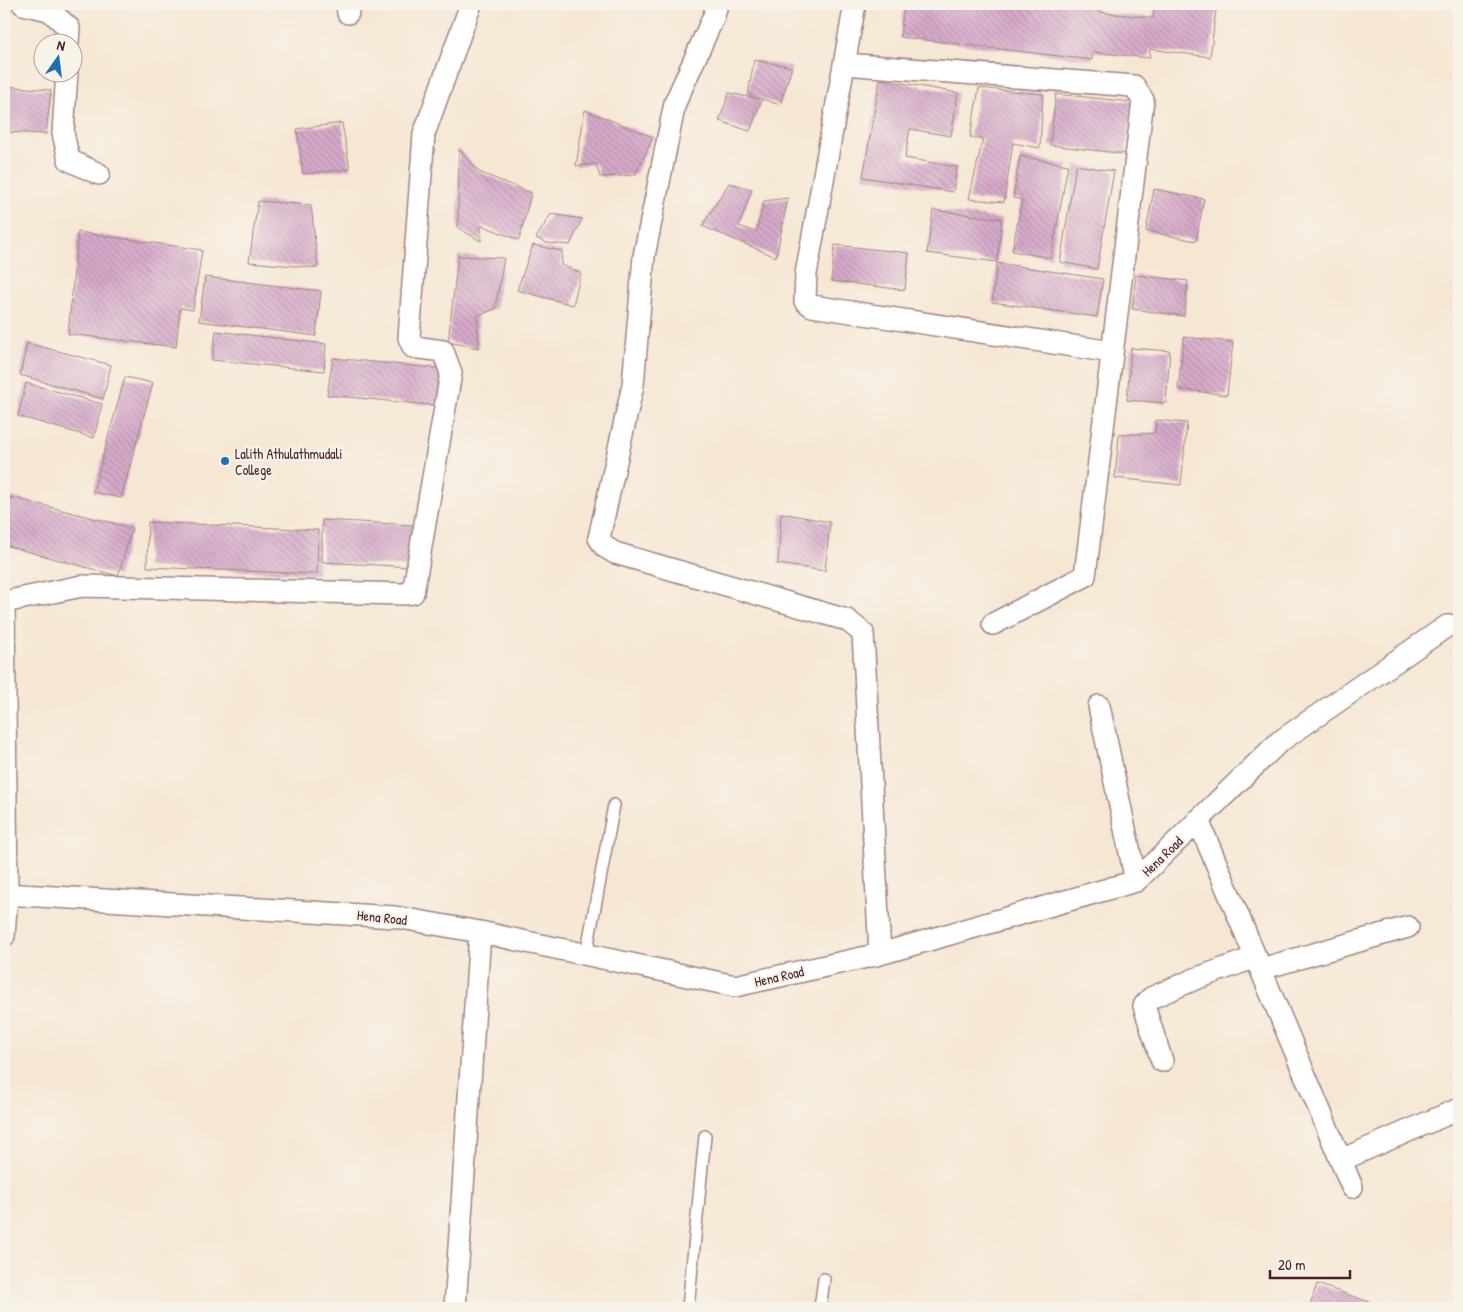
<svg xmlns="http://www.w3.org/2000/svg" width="1463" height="1312" font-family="'Patrick Hand',sans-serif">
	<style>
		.building { fill: url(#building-back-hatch) }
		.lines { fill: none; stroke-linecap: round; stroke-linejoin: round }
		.lane-casing { stroke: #a08380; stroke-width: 14 }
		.street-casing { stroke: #a08380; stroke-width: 24 }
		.lane { stroke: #fff; stroke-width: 11 }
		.street { stroke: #fff; stroke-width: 21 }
		.poi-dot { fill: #1f6fb2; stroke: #f7f3e8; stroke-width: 2 }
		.labels { text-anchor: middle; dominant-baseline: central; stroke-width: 4.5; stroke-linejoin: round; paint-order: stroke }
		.poi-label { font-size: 14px; fill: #4a1f2b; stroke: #f7f3e8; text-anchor: start }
		.street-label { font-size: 14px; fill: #4a1f2b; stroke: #f7f3e8 }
	</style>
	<defs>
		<pattern id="building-back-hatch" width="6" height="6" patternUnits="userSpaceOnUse" patternTransform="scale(1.25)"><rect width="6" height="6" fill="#d7aacb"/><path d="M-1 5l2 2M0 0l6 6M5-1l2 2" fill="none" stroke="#b08aa5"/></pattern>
	</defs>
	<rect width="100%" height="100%" fill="#f7f3e8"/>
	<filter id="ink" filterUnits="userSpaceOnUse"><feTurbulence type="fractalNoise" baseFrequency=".02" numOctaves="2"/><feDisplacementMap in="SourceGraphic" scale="10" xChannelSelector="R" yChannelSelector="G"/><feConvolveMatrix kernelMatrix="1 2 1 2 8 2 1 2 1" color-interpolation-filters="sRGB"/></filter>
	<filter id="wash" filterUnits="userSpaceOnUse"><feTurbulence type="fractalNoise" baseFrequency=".0096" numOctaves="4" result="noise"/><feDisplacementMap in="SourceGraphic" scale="20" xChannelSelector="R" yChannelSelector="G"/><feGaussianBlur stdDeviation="1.12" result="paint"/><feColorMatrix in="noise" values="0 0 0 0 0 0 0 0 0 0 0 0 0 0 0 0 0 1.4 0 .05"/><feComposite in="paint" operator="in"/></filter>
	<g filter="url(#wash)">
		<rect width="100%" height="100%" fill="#f6e7d4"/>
		<g id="blocks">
			<!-- building -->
			<path class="building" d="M904,4h195l-1,8 55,6 2,-14 61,6 -6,47 -60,-8 -1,9 -56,-6 -1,8 -192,-23z
				M754,60l38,7 -12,38 -18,-6 -12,32 -31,-10 10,-28 29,6 -10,-4z
				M880,79l78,14 -7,43 -41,-7 -5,29 52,9 -4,25 -90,-15z
				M4,86l47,4 -5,44 -42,-2z
				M979,88l64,6 -3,54 -27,-5 -9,59 -35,-3 14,-60 -13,-2z
				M1056,94l76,8 -6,52 -76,-9z
				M585,110l68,27 -18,38 -35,2 -4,-13 -20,2z
				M342,123l8,46 -47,5 -6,-45z
				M459,149l20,23 52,21 -12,47 -38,-15v16l-23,-13z
				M1020,156l48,9 -17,93 -39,-7 10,-51 -9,-2z
				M1076,165l38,6 -17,98 -37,-7z
				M729,183l23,6 -13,37 17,6 8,-31 24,-3 -12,59 -74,-31z
				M1154,189l50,10 -8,42 -50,-10z
				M258,201l53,4 7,63 -69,-6z
				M933,210l69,9 -5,43 -70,-9z
				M551,214l31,5 -12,26 -23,-2 -11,-5z
				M78,232l124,18 -9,60 -13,-2 -4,39 -108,-13z
				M533,245l29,6 -1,14 20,8 -8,32 -56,-15z
				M835,245l74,8 -4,37 -74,-9z
				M458,256l46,2 -9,51 -18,7 2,32 -31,-6z
				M997,263l106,16 -6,38 -105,-15z
				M1136,275l52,6 -4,35 -52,-7z
				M205,277l116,14 -5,45 -117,-15z
				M216,331l110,13 -2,27 -112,-11z
				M1184,337l49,5 -6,53 -49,-6z
				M27,343l84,22 -8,34 -83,-24z
				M1131,348l39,3 -4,52 -39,-3z
				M333,358l110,11 -3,37 -113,-11z
				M125,377l28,6 -32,115 -28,-6z
				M26,383l76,21 -8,34 -76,-22z
				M1156,420l31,3 -6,62 -66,-7 4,-43 36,-2z
				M11,497l121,31 -14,48 -114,-31v-20z
				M781,513l49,9 -5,49 -47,-7z
				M322,520l92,5 -1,42 -91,-5z
				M148,522l170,8 -1,44 -170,-7z
				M1317,1284l70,24h-78z"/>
		</g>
	</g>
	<g filter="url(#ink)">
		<use href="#blocks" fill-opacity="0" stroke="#a08380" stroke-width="1"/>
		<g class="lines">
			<!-- lane casing -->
			<g class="lane-casing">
				<path id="lane" d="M586,955l28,-150
					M688,1308l17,-172
					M820,1308l4,-29"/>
			</g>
			<!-- street casing -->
			<g class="street-casing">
				<path id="street" d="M23,4l26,6 20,18 -1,14
					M347,4l1,9
					M717,4l-3,12 -39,87 -31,153 -11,129 -34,153 6,9 10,6 232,67 16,13 17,321
					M855,4l-49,270 -1,27 7,5 300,46
					M844,64l290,22 9,14 -58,476 -92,48
					M67,72l-4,61 6,27 30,14
					M4,602l78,-16 322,8 9,-1 38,-220 -8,-22 -30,-4 -4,-9 15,-204 47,-130
					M4,602l3,292 -3,42
					M1099,706l37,175
					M1198,820l154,367
					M4,894l391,23 85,15 255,54 145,-32 256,-73 143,-139 168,-116 12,-1
					M1261,969l147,-42
					M1162,1061l-18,-55 7,-8 44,-19 61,-22
					M1341,1160l118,-51
					M455,1308l25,-376"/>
			</g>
			<!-- lane -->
			<use href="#lane" class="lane"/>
			<!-- street -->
			<use href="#street" class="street"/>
		</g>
	</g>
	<!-- markers -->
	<circle class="poi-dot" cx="225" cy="461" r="5"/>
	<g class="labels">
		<!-- poi labels -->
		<g class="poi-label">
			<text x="235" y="453">Lalith Athulathmudali<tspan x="235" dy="16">College</tspan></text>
		</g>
		<!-- street labels -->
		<g class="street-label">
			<text transform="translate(1162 856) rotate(-44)">Hena Road</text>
			<text transform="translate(382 917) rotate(6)">Hena Road</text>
			<text transform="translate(779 976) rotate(-13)">Hena Road</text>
		</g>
	</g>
	<!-- margin -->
	<rect width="1463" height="1312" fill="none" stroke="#f7f3e8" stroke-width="20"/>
	<!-- north arrow -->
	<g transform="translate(58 58) rotate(14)"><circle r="24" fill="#f7f3e8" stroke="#b29e9c"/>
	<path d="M0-4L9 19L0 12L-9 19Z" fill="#1f6fb2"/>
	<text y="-8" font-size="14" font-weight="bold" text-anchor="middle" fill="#4a1f2b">N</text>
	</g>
	<!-- scale -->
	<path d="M1270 1270v8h80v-8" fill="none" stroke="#4a1f2b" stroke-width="2.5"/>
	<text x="1278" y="1270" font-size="15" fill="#4a1f2b" stroke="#f7f3e8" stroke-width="4" paint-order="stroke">20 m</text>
</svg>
